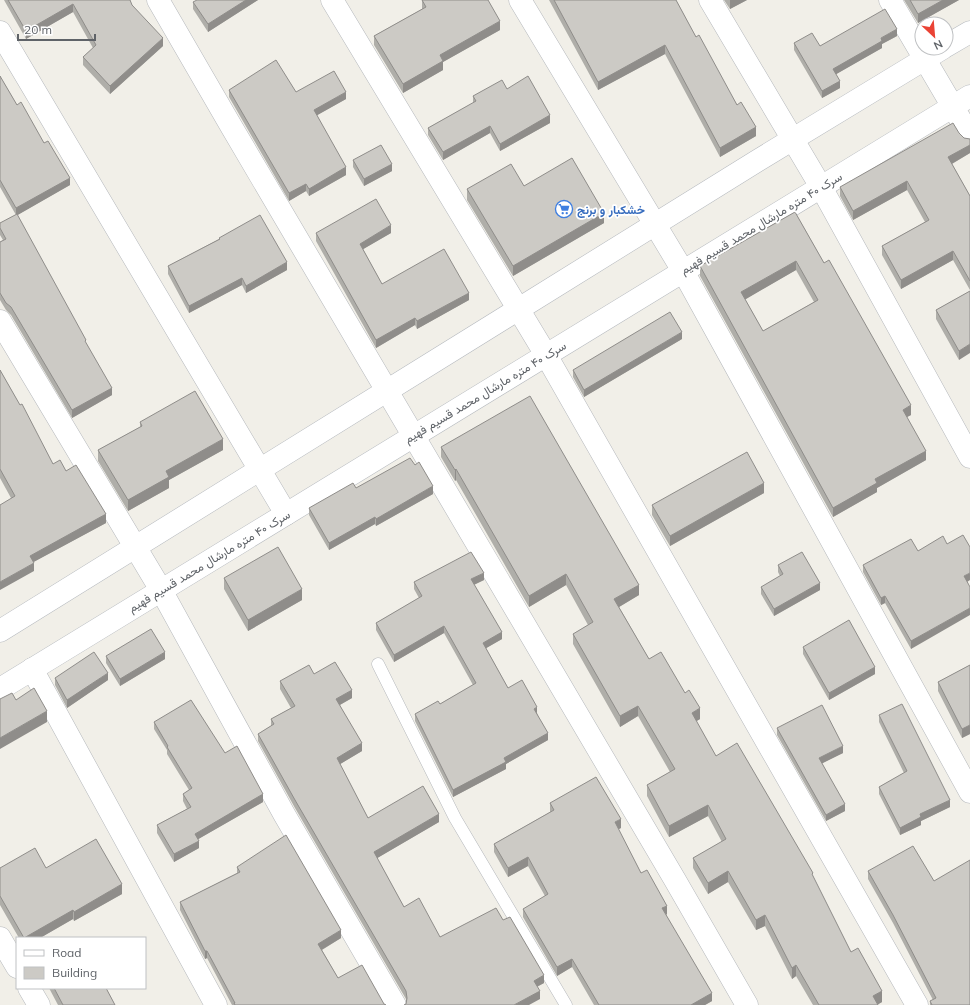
<svg xmlns="http://www.w3.org/2000/svg" width="970" height="1005" font-family="Mulish,Vazirmatn,sans-serif">
	<style>
		.lines { fill: none; stroke-linecap: round; stroke-linejoin: round }
		.lane-casing { stroke: #b5b8bc; stroke-width: 13 }
		.street-casing { stroke: #b5b8bc; stroke-width: 23 }
		.secondary-casing { stroke: #b6babf; stroke-width: 23 }
		.lane { stroke: #fff; stroke-width: 12 }
		.street { stroke: #fff; stroke-width: 22 }
		.secondary { stroke: #fff; stroke-width: 22 }
		.wall { fill: #afaea9; fill-rule: evenodd }
		.shaded-wall { fill: #8f8d8a }
		.building { fill: #cccac5; stroke: #8f8d8a; fill-rule: evenodd }
		.labels { text-anchor: middle; dominant-baseline: central; stroke-width: 3.5; stroke-linejoin: round; paint-order: stroke }
		.shop-label { font-size: 12px; font-weight: bold; fill: #366cbe; stroke: #fff; text-anchor: start }
		.street-label { font-size: 12px; fill: #5f6368; stroke: #fff }
	</style>
	<rect width="100%" height="100%" fill="#f1efe8"/>
	<g class="lines">
		<!-- lane casing -->
		<g class="lane-casing">
			<path id="lane" d="M378,664l77,154 111,187"/>
		</g>
		<!-- street casing -->
		<g class="street-casing">
			<path id="street" d="M158,0l73,126 444,754 72,125
				M332,0l214,355 371,650
				M520,0l163,271 287,521
				M710,0l111,187 149,270
				M890,0l80,136
				M0,32l286,482
				M0,321l161,269 123,224 111,191
				M32,669l184,336
				M0,938l17,29
				M29,988l10,17"/>
		</g>
		<!-- secondary casing -->
		<g class="secondary-casing">
			<path id="secondary" d="M946,46l24,-14
				M0,631l757,-470 186,-113
				M0,689l970,-593"/>
		</g>
		<!-- lane -->
		<use href="#lane" class="lane"/>
		<!-- street -->
		<use href="#street" class="street"/>
		<!-- secondary -->
		<use href="#secondary" class="secondary"/>
	</g>
	<!-- wall -->
	<path class="wall" d="M4,0h126l2,5 31,41 -53,48 -27,-29v-8l10,-9 -20,-36 -47,27z
		M258,0l-50,32 -15,-23v-7z
		M422,0l78,30 -57,32v8l-40,23 -29,-48v-9l48,-27z
		M549,0h127l20,37 60,99 -36,21 -55,-103 -67,36z
		M724,0h23l-17,9z
		M904,0h55l-41,23z
		M897,36l-15,8v4l-46,26 4,14 -18,10 -28,-48v-7l26,3z
		M0,76l17,29 27,38 26,42 -53,30 69,130 26,50 -40,23 -61,-103 -5,-5 -6,-10v-58l3,-2 -3,-5v-12l16,-8 -16,-28z
		M507,89l43,34 -50,28 -10,-18 -47,27 -15,-25v-7l45,-25v-7z
		M229,90l67,2 50,7 -29,16 29,60 -37,21 -3,-5 -17,10 -60,-104z
		M959,133l5,5 6,1v14l-18,11 18,32v94l-17,-30 -52,29 -19,-34v-9l43,-24 -18,-32 -54,30 -13,-24v-9z
		M353,160l39,11 -28,15 -11,-19z
		M524,186l80,37 -91,53 -46,-76v-11z
		M795,212l116,203 -4,2 19,43 -49,28v4l-44,25 -133,-241v-10zM796,270l18,32 -51,29 -18,-32z
		M316,233h75l-28,16 19,35 87,16 -52,29 -2,-4 -39,23 -60,-107z
		M219,238l68,32 -41,23 -4,-8 -53,28 -21,-39v-8l51,-27z
		M970,291l-11,69 -23,-41v-9z
		M682,339l-98,58 -11,-20v-7z
		M0,370l53,94 13,7 40,52 -73,39 1,9 -23,-73 -11,-20z
		M140,422l83,28 -54,30v8l-41,23 -30,-50v-11l42,-23z
		M441,447l198,148 -20,12 30,52 51,60 -4,2 20,35 97,122 38,74 31,50 -4,2v1h-65l-17,-29 -4,3 -27,-53 -9,4 -28,-48 -20,12 -15,-26v-10l29,-16 -14,-26 -39,21 -22,-41v-11l23,-13 -32,-56 -18,11 -47,-83v-10l15,-9 -22,-40 -37,22 -73,-127 -1,1 -14,-24z
		M356,488l77,6 -57,32 -1,-2 -46,26 -20,-35v-7z
		M764,493l-94,53 -18,-31v-10z
		M918,551l49,31 -56,67 -26,-46 -4,2 -18,-33v-7z
		M778,565l42,25 -46,26 -13,-22v-7l19,-11 -2,-4z
		M224,578l78,22 -54,31 -24,-42z
		M484,580l-10,5 28,54 -16,9 22,40 29,25 11,27 -42,24v5l-53,28 -38,-76v-7l25,-10 33,-19 -29,-52 -50,29 -18,-32v-7l43,-25 -5,-9v-7z
		M803,647l72,27 -46,26 -26,-46z
		M106,656l59,3 -45,27 -14,-23z
		M970,665v69l-8,4 -24,-47v-9z
		M314,674l38,24 -12,7 22,46 -22,13 28,54 71,4 -62,36 27,49 36,30 63,-17 41,63 -7,4 3,12 -134,5v-5l-111,-191 -37,-67v-7l13,-8v-7l20,-11 -11,-19v-8z
		M55,678l53,2 -41,28 -12,-23z
		M879,715l71,92 -29,14v4l-21,10 -21,-41v-7l25,-14 -25,-51z
		M154,722l71,31 38,49 -65,37 1,9 -25,14 -17,-29v-8l30,-16 -4,-8v-7l6,-4 -22,-36v-4l-13,-21z
		M777,728l66,25 -21,10 23,48 -19,10 -49,-86z
		M550,803l71,25 -3,1 23,44 26,41 -1,1 46,86 -7,4h-111l-22,-38 -15,9 -34,-59v-8l22,-13 -17,-30 -20,11 -14,-25v-8l56,-32z
		M237,867l104,71 -19,12 16,28 46,26 2,1h-154l-25,-47 -2,1 -25,-49v-8l57,-29z
		M0,868l122,26 -48,27 -1,-2 -33,19h-21l-19,-33z
		M868,871l102,134h-40v-4l3,-1 -40,-77 -25,-44z
		M49,988h57l9,17h-57z"/>
	<!-- shaded-wall -->
	<path class="shaded-wall" d="M246,0h12l-50,32v-8z
		M730,0h17l-17,9z
		M943,0h16l-41,23v-9z
		M73,4v8l-47,27v-8z
		M500,21v9l-57,32v8l-40,23v-9l37,-29z
		M897,29v7l-15,8v4l-49,28v-7l48,-31z
		M163,38v8l-53,48v-8z
		M665,45v9l-67,36v-8z
		M840,81v7l-18,10v-7z
		M346,92v7l-32,18v-7z
		M550,115v8l-50,28v-7z
		M490,126v7l-47,27v-8z
		M756,127v9l-36,21v-9z
		M970,145v8l-22,13v-9z
		M392,164v7l-28,15v-7z
		M346,167v8l-37,21v-7z
		M70,178v7l-54,31v-8z
		M907,181v9l-54,30v-9z
		M306,184v7l-17,10v-8z
		M604,213v10l-91,53v-10z
		M391,225v8l-31,18v-7z
		M953,251v9l-52,29v-9z
		M796,261v9l-55,32v-10z
		M287,262v8l-41,23v-7z
		M242,278v7l-53,28v-7z
		M469,293v7l-52,29v-8z
		M415,318v7l-39,23v-8z
		M682,332v7l-98,58v-7z
		M970,344v9l-11,7v-9z
		M112,388v7l-40,23v-8z
		M911,405v10l-8,4v-9z
		M223,439v11l-54,30v8l-41,23v-11l38,-29z
		M926,451v9l-49,28v4l-44,25v-9l42,-29z
		M456,469v11l-1,1v-11z
		M764,483v10l-94,53v-10z
		M433,486v8l-57,32v-7z
		M106,514v9l-76,41v-8z
		M375,517v7l-46,26v-7z
		M34,563v8l-34,19v-8z
		M484,573v7l-13,6v-7z
		M970,573v7l-6,4v-8z
		M566,574v11l-37,22v-11z
		M820,583v7l-46,26v-7z
		M639,585v10l-25,15v-11z
		M302,589v11l-54,31v-11z
		M885,596v7l-4,2v-7z
		M970,608v7l-59,34v-8z
		M444,626v7l-50,29v-7z
		M502,632v7l-19,11v-7z
		M165,652v7l-45,27v-7z
		M875,667v7l-46,26v-7z
		M108,673v7l-41,28v-8z
		M352,690v8l-16,9v-8z
		M638,706v10l-18,11v-11z
		M537,707v7l-3,-5z
		M700,708v11l-8,5v-11z
		M47,711v11l-47,27v-11z
		M970,725v9l-8,4v-9z
		M548,733v7l-42,24v5l-53,28v-7l51,-32z
		M362,743v8l-25,15v-8z
		M843,746v7l-24,12v-7z
		M263,794v8l-68,39v-7z
		M950,800v7l-29,14v4l-21,10v-7l20,-14z
		M845,804v7l-19,10v-6z
		M708,805v11l-39,21v-11z
		M439,814v8l-65,38v-8z
		M621,819v9l-6,3v-9z
		M199,841v7l-25,14v-8z
		M528,857v9l-20,11v-9z
		M728,871v11l-20,12v-11z
		M122,884v10l-48,27v-9z
		M667,906v8l-5,3v-9z
		M73,910v9l-33,19h-16z
		M765,915v11l-9,4v-10z
		M341,930v8l-23,14v-8z
		M205,951h2v7l-2,1z
		M572,959v8l-15,9v-9z
		M796,965v11l-4,3v-11z
		M544,975v8l-10,5v-7z
		M540,991v8l-11,6h-15z
		M882,991v11l-5,3 -4,-9z
		M712,993v8l-7,4h-14z"/>
	<!-- building -->
	<path class="building" d="M8,0h122l2,5 31,33 -53,48 -27,-29 13,-12 -23,-41 -47,27z
		M197,0h49l-38,24 -15,-22z
		M422,0h66l12,21 -60,34 3,6 -40,23 -29,-48 52,-29z
		M554,0h122l20,37 3,-2 38,70 4,-3 15,25 -36,21 -55,-103 -67,37z
		M910,0h33l-25,14z
		M885,9l12,20 -16,9 1,3 -49,28 7,12 -18,10 -28,-48 18,-10 8,13z
		M276,60l20,32 38,-21 12,21 -32,18 32,57 -37,22 -3,-5 -17,9 -60,-103z
		M0,76l17,29 4,-3 23,41 4,-2 22,37 -54,30 -16,-28z
		M528,76l22,39 -50,29 -10,-18 -47,26 -15,-24 48,-27 -3,-5 29,-16 5,9z
		M953,123l6,10 5,5 6,1v6l-22,12 22,39v85l-17,-30 -52,29 -19,-34 47,-26 -22,-39 -54,30 -13,-24z
		M381,145l11,19 -28,15 -11,-19z
		M572,158l32,55 -91,53 -46,-77 44,-25 13,22z
		M376,199l15,26 -31,19 22,40 62,-35 25,44 -52,28 -2,-3 -39,22 -60,-107z
		M795,212l29,51 5,-3 82,145 -8,5 23,41 -51,28 2,4 -44,25 -133,-242zM796,261l22,39 -55,31 -22,-39z
		M17,214l69,126 -1,1 27,47 -40,22 -61,-103 -5,-4 -6,-10v-51l6,-3 -6,-11v-5z
		M260,215l27,47 -41,24 -4,-8 -53,28 -21,-40 52,-27 -1,-1z
		M970,291v53l-11,7 -23,-41z
		M670,312l12,20 -98,58 -11,-20z
		M0,370l20,35 2,-1 31,60 7,-4 6,11 10,-6 30,49 -76,42 4,7 -34,19v-77l15,-9 -15,-27z
		M195,391l28,48 -57,32 3,6 -41,23 -30,-50 44,-24 -2,-4z
		M530,396l109,189 -25,14 35,60 12,-7 24,41 4,-3 11,18 -8,5 24,43 21,-13 76,130 -1,1 39,78 7,-4 24,43 -9,5 5,9h-59l-23,-40 -4,3 -27,-53 -9,5 -28,-49 -20,12 -15,-25 33,-19 -18,-34 -39,21 -22,-41 28,-16 -37,-63 -18,10 -47,-82 20,-12 -27,-48 -37,22 -73,-127 -1,1 -14,-23z
		M747,452l17,31 -94,53 -18,-31z
		M410,458l5,7 4,-3 14,24 -57,33 -1,-2 -46,26 -20,-35 44,-25 3,5z
		M963,535l7,12v26l-6,3 6,11v21l-59,33 -26,-45 -4,2 -18,-33 48,-26 7,12 25,-15 4,8z
		M278,547l24,42 -54,31 -24,-42z
		M471,552l13,21 -13,6 31,53 -19,11 25,45 14,-8 15,27 -3,2 14,24 -44,25 2,4 -53,28 -38,-76 23,-13 2,3 36,-21 -32,-57 -50,29 -18,-32 46,-27 -8,-14z
		M802,552l18,31 -46,26 -13,-22 22,-13 -5,-9z
		M849,620l26,47 -46,26 -26,-46z
		M151,629l14,23 -45,27 -14,-23z
		M94,652l14,21 -41,27 -12,-22z
		M335,662l17,28 -16,9 26,44 -25,15 31,60 55,-32 16,28 -65,38 30,55 15,-9 21,39 56,-29 7,12 7,-3 34,58 -10,6 6,10 -26,14h-110l2,-1 1,-6 -1,-7 -111,-191 -37,-66 16,-10 -3,-5 24,-13 -15,-25 29,-16 5,9z
		M970,665v60l-8,4 -24,-47z
		M34,688l13,23 -47,27v-39l12,-6 4,7z
		M191,700l34,53 12,-7 26,48 -68,40 4,7 -25,13 -17,-29 34,-18 -8,-13 9,-6 -25,-41 1,-1 -14,-24z
		M902,704l48,96 -30,14 1,3 -21,11 -21,-41 28,-16 -28,-56z
		M822,705l21,41 -24,12 26,46 -19,11 -49,-87z
		M596,777l25,42 -6,3 26,51 6,-3 20,36 -5,2 50,85 -21,12h-92l-27,-46 -15,8 -34,-58 25,-15 -20,-37 -20,11 -14,-24 60,-34 -4,-7z
		M286,835l55,95 -23,14 20,34 24,-13 22,39 2,1h-151l-1,-2h1l-28,-52h-2l-25,-49 60,-30 -3,-5z
		M96,839l26,45 -48,28 -1,-2 -49,28 -24,-42v-28l35,-20 11,20z
		M913,846l21,35 36,-21v145h-38l-2,-4 6,-3 -43,-83 -25,-44z
		M54,988h52l9,17h-52z"/>
	<!-- icons -->
	<defs>
		<g id="supermarket-ring" transform="scale(0.9)"><circle r="9.5" fill="#fff" stroke="#3f7fe0" stroke-width="1.5"/><path d="M-6-5.5h2.5l.6 2H6L4.5 2H-2.5L-4.4-4H-6ZM-1.5 3.2a1.3 1.3 0 1 0 .1 0ZM3 3.2a1.3 1.3 0 1 0 .1 0Z" fill="#3f7fe0"/></g>
	</defs>
	<g fill-rule="evenodd">
		<use href="#supermarket-ring" x="564" y="209"/>
	</g>
	<g class="labels">
		<!-- shop labels -->
		<g class="shop-label">
			<text x="577" y="209">خشکبار و برنج</text>
		</g>
		<!-- street labels -->
		<g class="street-label">
			<text transform="translate(761 223) rotate(-31)">سرک ۴۰ متره مارشال محمد قسیم فهیم</text>
			<text transform="translate(485 392) rotate(-31)">سرک ۴۰ متره مارشال محمد قسیم فهیم</text>
			<text transform="translate(209 561) rotate(-31)">سرک ۴۰ متره مارشال محمد قسیم فهیم</text>
		</g>
	</g>
	<!-- legend -->
	<rect x="16" y="937" width="130" height="52" fill="#ffffff" stroke="#bfc1c3"/>
	<rect x="24" y="950" width="20" height="6" fill="#ffffff" stroke="#bfc1c3"/>
	<text x="52" y="957" font-size="12" fill="#5f6368">Road</text>
	<rect x="24" y="967" width="20" height="12" fill="#cccac5" stroke="#bfc1c3"/>
	<text x="52" y="977" font-size="12" fill="#5f6368">Building</text>
	<!-- north arrow -->
	<g transform="translate(934 36) rotate(154)"><circle r="19" fill="#ffffff" stroke="#bfc1c3"/>
	<path d="M0-3L7 15L0 10L-7 15Z" fill="#ea4335"/>
	<text y="-6" font-size="11" font-weight="bold" text-anchor="middle" fill="#5f6368">N</text>
	</g>
	<!-- scale -->
	<path d="M18 34v6h77v-6" fill="none" stroke="#5f6368" stroke-width="2"/>
	<text x="24" y="34" font-size="12" fill="#5f6368" stroke="#ffffff" stroke-width="3" paint-order="stroke">20 m</text>
</svg>
